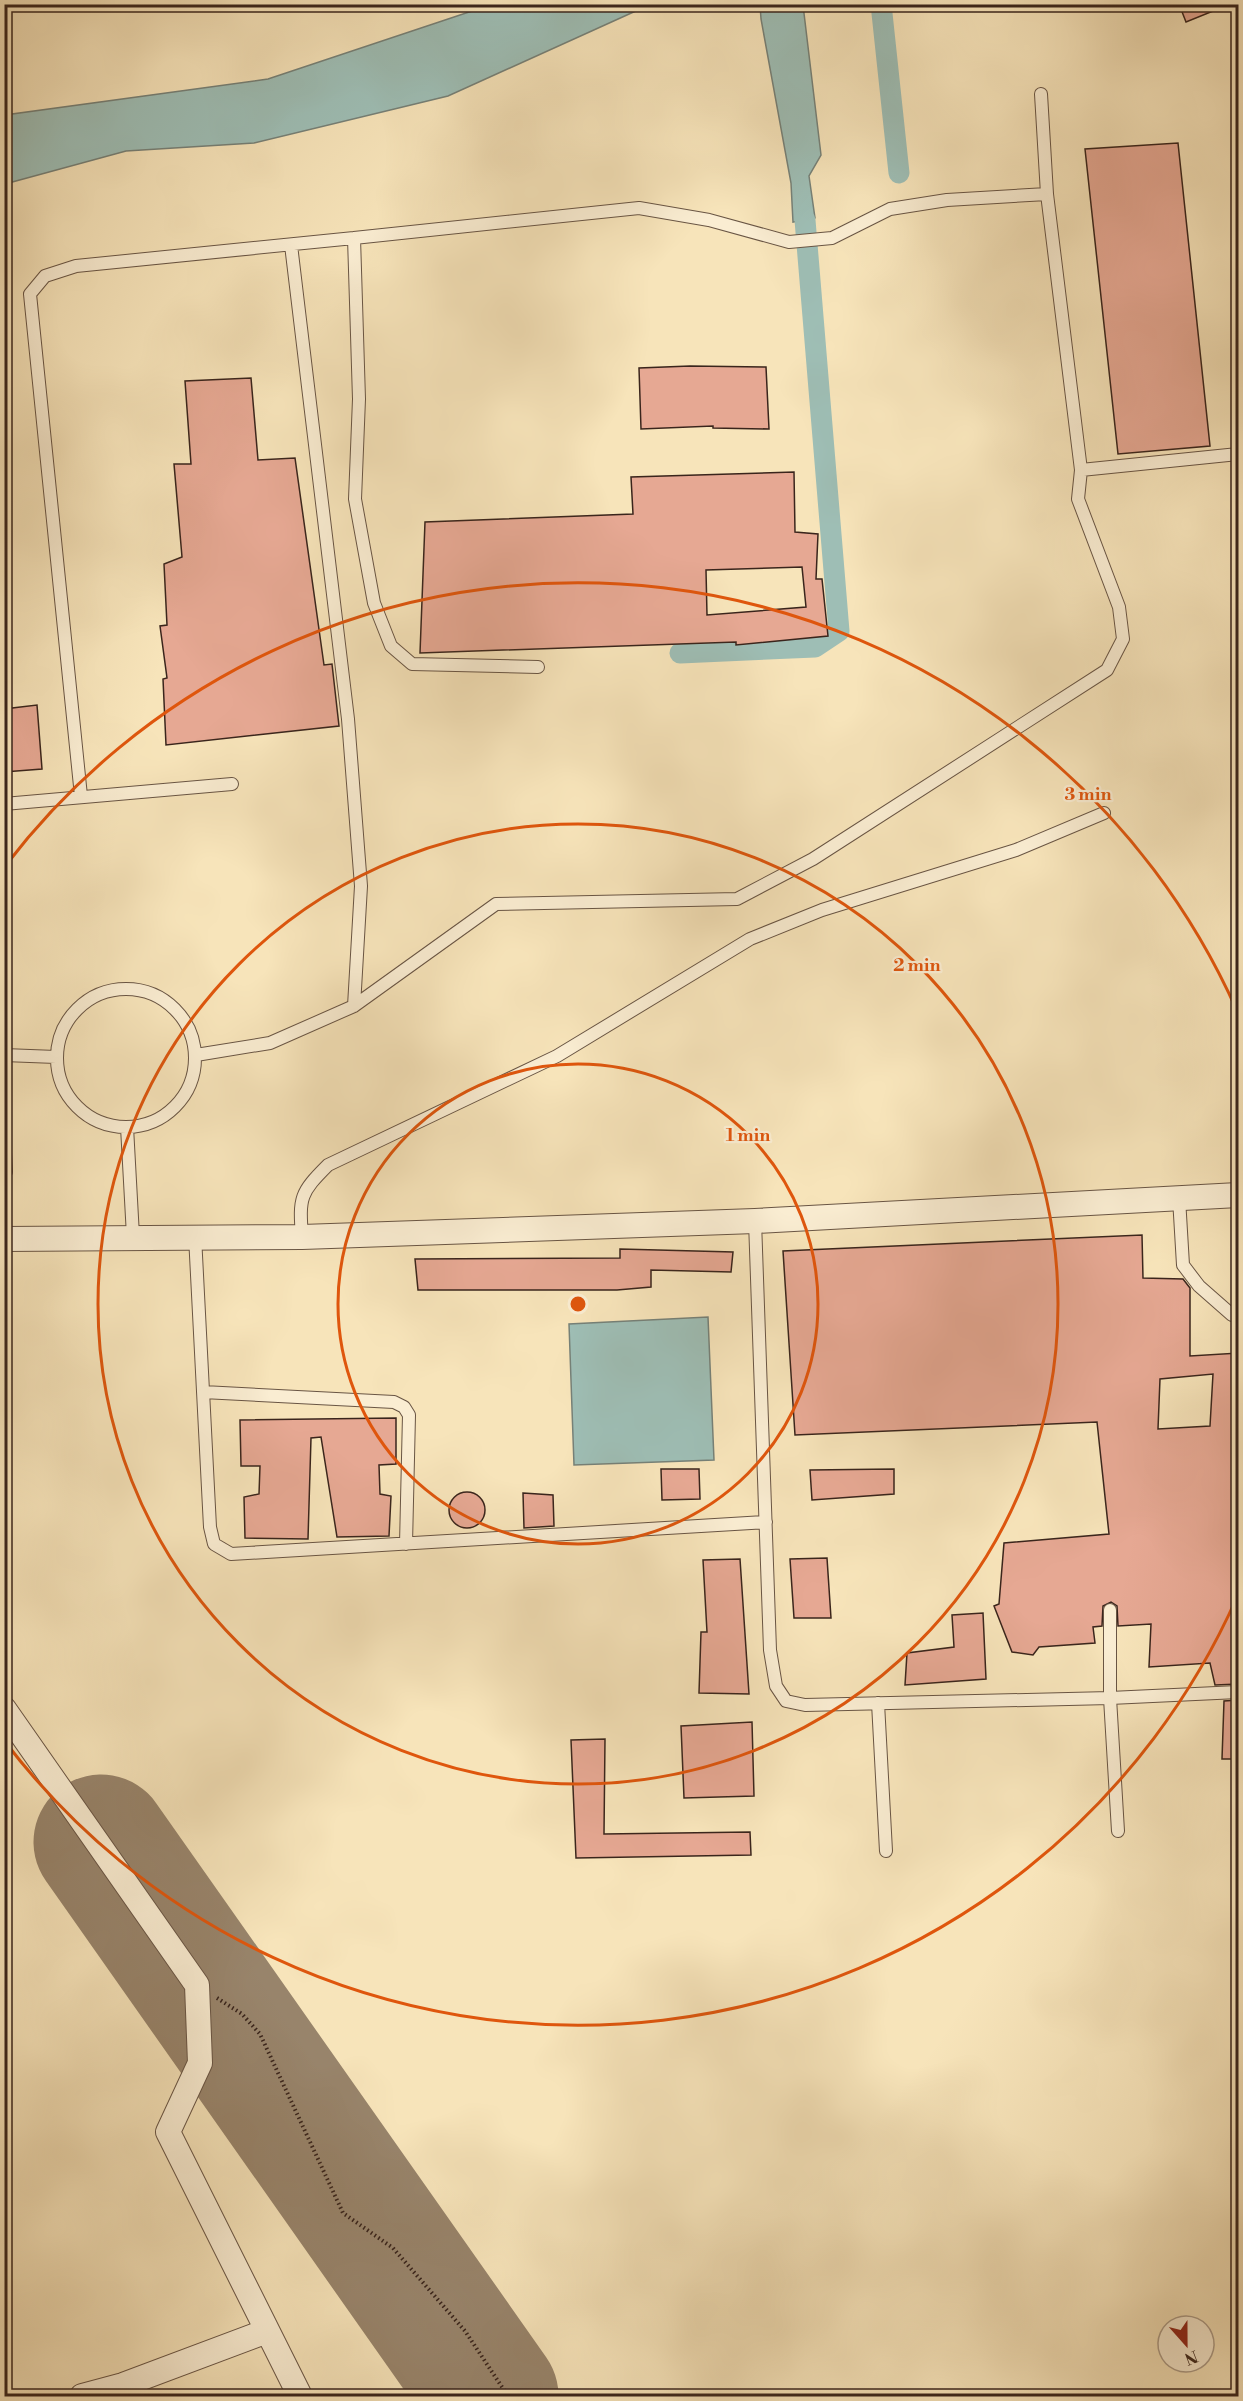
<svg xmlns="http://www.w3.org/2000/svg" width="1243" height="2401" font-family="'Libre Bodoni',serif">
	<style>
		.water { fill: #9ebeb5; stroke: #768178; stroke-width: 1.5 }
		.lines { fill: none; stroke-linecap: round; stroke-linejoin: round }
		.canal { stroke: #9ebeb5; stroke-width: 21 }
		.runway { stroke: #98846b; stroke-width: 135 }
		.building { fill: #e6a893; stroke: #3a251c; stroke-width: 1.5; fill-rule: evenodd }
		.service-casing { stroke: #695544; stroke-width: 14 }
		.minor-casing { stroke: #695544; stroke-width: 26 }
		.path { stroke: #3a251c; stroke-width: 4; stroke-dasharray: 1.5 3; stroke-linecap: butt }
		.service { stroke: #faedd2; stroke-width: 12 }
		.minor { stroke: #faedd2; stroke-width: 24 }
		.ring { fill: none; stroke: #df560d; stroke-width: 3 }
		.centre { fill: #df560d; stroke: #faedd2; stroke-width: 3 }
		.ring-label { font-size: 18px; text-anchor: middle; font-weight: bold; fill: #df560d; stroke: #faedd2; stroke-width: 4.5; stroke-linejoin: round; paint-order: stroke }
	</style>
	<rect width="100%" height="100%" fill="#f7e4ba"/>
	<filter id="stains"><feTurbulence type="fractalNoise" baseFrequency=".00333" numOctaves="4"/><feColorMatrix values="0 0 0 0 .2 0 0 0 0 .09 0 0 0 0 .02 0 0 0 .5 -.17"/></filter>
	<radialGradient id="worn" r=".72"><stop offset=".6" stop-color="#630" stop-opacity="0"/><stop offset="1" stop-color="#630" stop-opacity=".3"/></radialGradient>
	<!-- water -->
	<path class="water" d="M490,5h159l-201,91 -194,47 -128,8 -121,33v-69l263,-36z
		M760,5h43l18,150 -12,21 6,42 -22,4 -2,-39 -30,-164z
		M708,1317l6,143 -140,5 -5,-141z"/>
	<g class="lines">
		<!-- canal -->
		<path class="canal" d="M881,4l18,169
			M680,653l135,-6 24,-16 -34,-411"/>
		<!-- runway -->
		<path class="runway" d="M101,1842l390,554"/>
	</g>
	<!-- building -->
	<path class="building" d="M1179,4h49v1l-42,17z
		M1178,143l32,303 -92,8 -33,-305z
		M690,366l76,1 3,62 -56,-1v-2l-72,3 -2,-61z
		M251,378l7,82 37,-2 29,207 8,-1 7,62 -173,19 -3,-66 4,-1 -7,-52 7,-1 -3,-61 18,-7 -8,-93h17l-6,-83z
		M794,472l1,60 23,2 -2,45h6l6,57 -92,9v-3l-316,11 5,-131 208,-8 -2,-37zM802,567l4,40 -99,8 -1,-45z
		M37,705l5,64 -38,3v-63z
		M1142,1235l1,43 40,1 7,9v68l49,-3v331l-24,1 -5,-22 -61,4 2,-43 -33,2 -1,-20 -6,-4 -8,4 -1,20 -9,1 2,16 -56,4 -6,8 -21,-3 -18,-46 5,-2 5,-61 105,-9 -12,-112 -302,13 -12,-184zM1213,1374l-3,52 -52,3 2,-50z
		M620,1249l113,3 -2,20 -80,-2v17l-34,3h-199l-3,-31 205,-1z
		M396,1418v46l-17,1 1,29 11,2 -2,40 -52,1 -16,-100 -10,1 -3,101 -63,-1 -1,-41 15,-3 1,-28h-19l-1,-46z
		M661,1469h38l1,30 -38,1z
		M894,1469v25l-82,6 -2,-30z
		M449 1510a18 18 0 1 1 36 0a18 18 0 1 1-36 0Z
		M523,1493l30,2 1,31 -30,2z
		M827,1558l4,60h-37l-4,-59z
		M740,1559l9,135 -50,-1 2,-61h6l-4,-72z
		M983,1613l3,66 -81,6 2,-32 47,-6 -2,-32z
		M1239,1700v59h-17l2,-58z
		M752,1722l2,74 -70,2 -3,-72z
		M605,1739l-1,95 146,-2 1,23 -175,3 -5,-118z"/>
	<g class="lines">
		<!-- service casing -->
		<g class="service-casing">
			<path id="service" d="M291,245l57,474 13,167 -7,120
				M1081,470l157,-16
				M538,667l-126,-3 -21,-18 -17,-43 -19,-104 4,-100 -5,-161 285,-30 70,12 80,22 43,-4 58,-29 57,-9 100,-6
				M81,796l-51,-502 15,-18 31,-10 278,-28
				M4,804l228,-20
				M57 1058a69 69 0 1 1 138 0a69 69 0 1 1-138 0Z
				M4,1055l52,2
				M196,1055l74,-12 84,-37 142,-102 241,-5 76,-40 294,-189 16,-31 -4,-32 -41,-108 3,-29 -34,-276 -6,-100
				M127,1127l6,109
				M4,1134l2,38
				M1179,1198l4,67 16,21 33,29h6
				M755,1221l15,429 6,36 10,15 19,4 305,-7 128,-6
				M195,1236l15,291 4,17 17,10 535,-32
				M302,1237c-3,-40 -2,-44 26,-72l229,-109 193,-117 72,-29 194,-60 88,-37
				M203,1392l191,10 10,5 5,8 -3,129
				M1110,1610v88l8,133
				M878,1703l8,148"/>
		</g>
		<!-- minor casing -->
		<g class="minor-casing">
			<path id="minor" d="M4,1239l298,-2 453,-16 483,-26
				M4,1709l193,276 3,78 -32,69 132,264
				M82,2396l41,-11 144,-54"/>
		</g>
		<!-- path -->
		<path class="path" d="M217,1998l25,16 18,20 83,179 50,35 72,83 43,65"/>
		<!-- service -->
		<use href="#service" class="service"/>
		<!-- minor -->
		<use href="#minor" class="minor"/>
	</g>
	<!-- distance rings -->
	<g class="ring">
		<circle cx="578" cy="1304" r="240"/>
		<circle cx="578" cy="1304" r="480"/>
		<path d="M1237 1597A721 721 0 0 1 6 1743M6 865A721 721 0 0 1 1237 1011"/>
	</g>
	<circle cx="578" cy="1304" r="9" class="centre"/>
	<g class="ring-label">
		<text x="1088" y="800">3 min</text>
		<text x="917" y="971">2 min</text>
		<text x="748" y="1141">1 min</text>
	</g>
	<!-- margin -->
	<rect width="1243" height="2401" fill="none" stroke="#f7e4ba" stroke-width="24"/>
	<rect x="6" y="6" width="1231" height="2389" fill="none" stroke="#3a251c" stroke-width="3"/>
	<rect x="12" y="12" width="1219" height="2377" fill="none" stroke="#3a251c" stroke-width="1.5"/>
	<!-- north arrow -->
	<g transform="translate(1186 2344) rotate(159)"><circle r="28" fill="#faedd2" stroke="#ad9d89" stroke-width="1.5"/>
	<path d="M0-4.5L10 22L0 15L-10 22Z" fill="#8f2418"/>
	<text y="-9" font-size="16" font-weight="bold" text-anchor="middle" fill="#3a251c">N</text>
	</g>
	<rect width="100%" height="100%" filter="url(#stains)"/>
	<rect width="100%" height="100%" fill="url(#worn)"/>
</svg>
